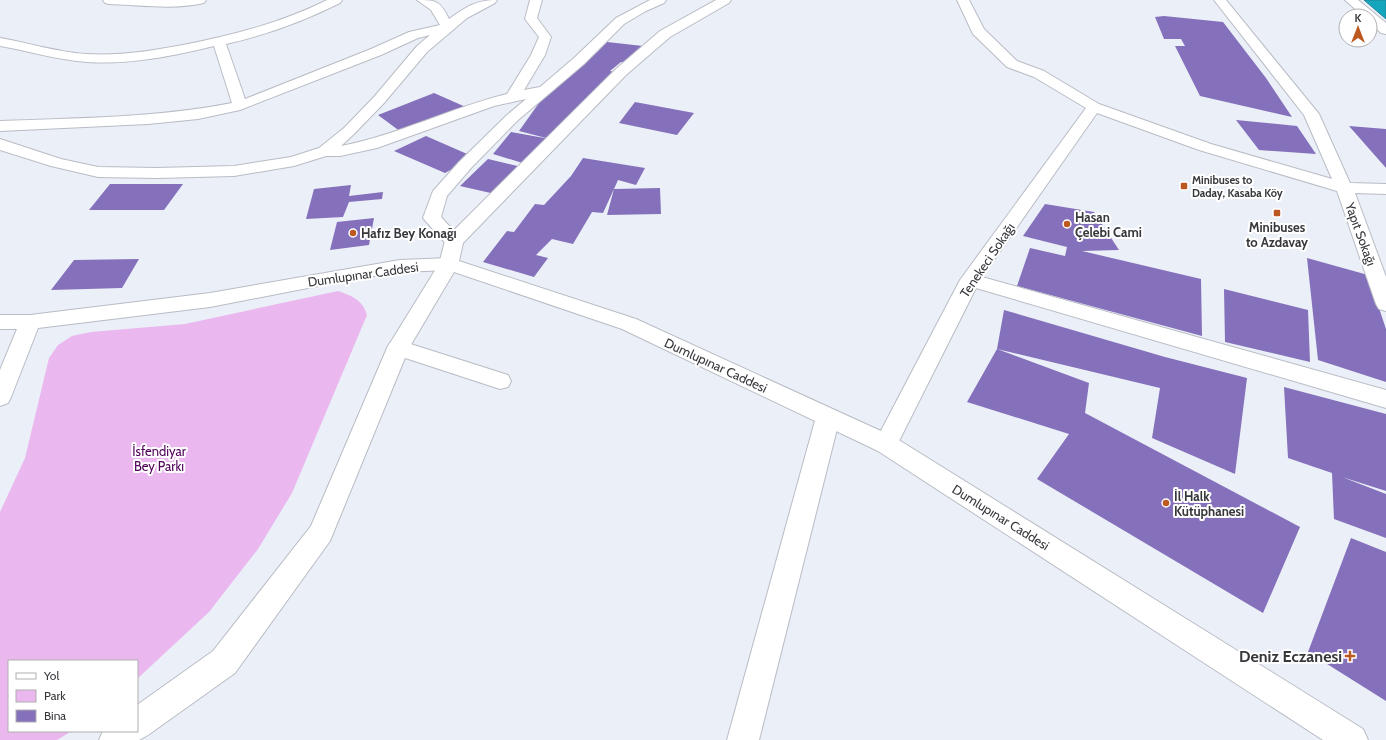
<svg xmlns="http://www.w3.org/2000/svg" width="1386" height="740" font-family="Cabin,sans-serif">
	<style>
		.green { fill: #eab7ef }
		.water { fill: #14a6bd; stroke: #1e8596 }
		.building { fill: #8470bb }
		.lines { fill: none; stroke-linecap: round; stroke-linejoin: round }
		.street-casing { stroke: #b8bcc4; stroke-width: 2 }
		.secondary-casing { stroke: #b8bcc4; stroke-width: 2 }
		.primary-casing { stroke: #b8bcc4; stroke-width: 2 }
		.street { fill: #fff; fill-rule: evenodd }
		.secondary { fill: #fff; fill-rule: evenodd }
		.primary { fill: #fff; fill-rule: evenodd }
		.poi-dot { fill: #bc5920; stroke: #fff; stroke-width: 1.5 }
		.labels { text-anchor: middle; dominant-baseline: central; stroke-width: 4; stroke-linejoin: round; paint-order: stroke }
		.far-poi-label { font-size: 11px; font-weight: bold; fill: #37383c; stroke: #fff; text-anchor: start }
		.poi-label { font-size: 13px; font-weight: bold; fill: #37383c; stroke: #fff; text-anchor: start }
		.street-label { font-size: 13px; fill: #37383c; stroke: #fff }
		.park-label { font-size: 13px; fill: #500258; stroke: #fff }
		.near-poi-label { font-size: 16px; font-weight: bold; fill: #37383c; stroke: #fff; text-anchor: end }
	</style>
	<rect width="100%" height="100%" fill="#ebeff8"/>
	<!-- green -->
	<path class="green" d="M338,291c14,5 25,9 29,24l-75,178 -34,56 -49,63 -72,67v-18h-128v70h63l-15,9h-57v-228l25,-54 24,-100 9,-13 14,-9 19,-4 94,-8z"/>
	<!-- water -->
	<path class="water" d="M1364,0h22v19z"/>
	<!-- building -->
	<path class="building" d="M1164,16l59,6 43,56 26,39 -92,-21 -25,-50h10l-4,-7h-17l-9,-22z
		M607,42l36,4 -16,16h-6l-11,9 8,2 -89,92 -36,-11 18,-22 39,7 -31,-8 20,-28 20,-21 35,-27z
		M434,93l34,15 -67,24 -23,-17z
		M635,102l59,11 -17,22 -58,-12z
		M1236,120l61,6 19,28 -57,-4z
		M1349,126l37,3v39z
		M426,136l48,21 -29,16 -51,-22z
		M583,158l62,10 -9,17 -18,-5 -4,9 46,-1 1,26 -54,1 7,-26 -11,24 -11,-1 -19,32 -21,-5 -16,16 12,3 -14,19 -51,-15 24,-31 7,1 21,-28 9,1 27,-29z
		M488,159l34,8 -27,27 -35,-8z
		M110,184h73l-19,26h-75z
		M351,185l-2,11 34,-4 -1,7 -33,3 -6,15 -37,2 8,-30z
		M1045,204l49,8 25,38 -37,1 119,28 1,57 -185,-50 13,-38 35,8 2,-9 -44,-11z
		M374,218l-5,27 -39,5 7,-28z
		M1307,258l61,17 18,54v53l-68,-22z
		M139,259l-17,29 -71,2 23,-30z
		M1224,289l84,21 2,52 -85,-20z
		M1004,310l161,47 82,21 -12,96 -83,-36 8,-50 -163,-39 92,34 -4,30 215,114 -37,86 -226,-134 32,-45 -102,-32 30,-53z
		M1284,387l102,27v77l-44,-14 44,17v44l-52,-19 -2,-46 -44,-15z
		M1351,538l35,14v149l-78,-49z"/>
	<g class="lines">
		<!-- street casing -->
		<g class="street-casing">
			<path id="street" d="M103,0h103l-2,3c-30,7 -64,2 -95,1l-4,-1z
				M327,0h15l-2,3c-36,18 -74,32 -114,41l19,55 126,-50 38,-17 31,-7 -9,-15 -14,-10c20,0 23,1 32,19 17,-12 27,-19 48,-19l-2,3 -28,15 -40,34 -43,51 -30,31 -13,12c57,-11 109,-38 166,-52l24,-39 8,-18 -14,-18 5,-19h12l-5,18 14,19 -6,18 -21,35 16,-3 34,-29 42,-40 34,-18h16l-2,3 -18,8 -22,13 -40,40 -67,57 -46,47 -24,28 -6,21 22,24 -2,4 -7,2 -7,-2 -24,-27 10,-27 26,-29 48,-47 19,-16 -32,7 -117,42 -37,8h-14l-32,10 -60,10 -77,2 -59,-1 -47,-11 -51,-16v-11l61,20 37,8 59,1 77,-2 57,-9 28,-9 25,-20 30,-31 43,-51 13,-11 -12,3 -37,17 -141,55 -42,9 -50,5 -148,7v-10c77,-3 155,-3 232,-18l-18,-57c-41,10 -84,19 -127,16 -29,-2 -58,-11 -87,-16v-8c29,5 57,14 86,16 33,2 65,-3 97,-9 50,-10 98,-22 144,-45z
				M957,0h12l15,29 33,32 27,10 55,33 112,40 121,35 -28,-64 -90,-115h12l93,114 31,69 36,1v10l-31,-1 31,84v34l-7,-2 -3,-5 -39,-113 -138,-41 -102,-37 -115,164 404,113v18l-410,-120 -82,163 -8,3 -8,-3 -4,-7 86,-164 126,-172 -52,-31 -27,-10 -34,-33z
				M449,258l7,2 3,4 -3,4 -7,2 -49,2 -46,7 -144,28 -172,21 -27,69 -3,6 -8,3v-36l17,-41h-17v-14h30l180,-22 190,-33z
				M398,340l110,35 3,6 -3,6 -8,2 -110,-36 -3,-5 3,-5z
				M828,408l8,3 4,6 -81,323h-32l89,-323 4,-6z"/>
		</g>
		<!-- secondary casing -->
		<g class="secondary-casing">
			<path id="secondary" d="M716,0h15l-2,3 -59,34 -44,38 -163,168 -4,18 177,58 258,118 469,292 5,11h-45l-445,-289 -256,-122 -168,-57 -45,76 -79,193 -95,132 -87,62 -9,5h-40l4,-9h34v-26l76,-54 98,-125 76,-178 52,-84 6,-23 2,-4 169,-168 44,-38z"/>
		</g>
		<!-- primary casing -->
		<g class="primary-casing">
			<path id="primary" d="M1345,0h13l28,23v11l-5,-1 -11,-10v-7h-7z"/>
		</g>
		<!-- street -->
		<use href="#street" class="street"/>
		<!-- secondary -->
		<use href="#secondary" class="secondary"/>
		<!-- primary -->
		<use href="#primary" class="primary"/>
	</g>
	<!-- markers -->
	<g class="poi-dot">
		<rect x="1180" y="182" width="8" height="8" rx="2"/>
		<rect x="1273" y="209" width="8" height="8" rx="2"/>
		<circle cx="1067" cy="224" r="4"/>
		<circle cx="353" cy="233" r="4"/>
		<circle cx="1166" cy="503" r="4"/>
		<path d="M1348 650h4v4h4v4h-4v4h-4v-4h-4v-4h4z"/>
	</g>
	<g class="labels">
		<!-- far-poi labels -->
		<g class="far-poi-label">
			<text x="1192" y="180">Minibuses to<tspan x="1192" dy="13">Daday, Kasaba Köy</tspan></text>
		</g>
		<!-- poi labels -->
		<g class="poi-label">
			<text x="1075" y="217">Hasan<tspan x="1075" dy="15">Çelebi Cami</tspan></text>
			<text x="1277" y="227" text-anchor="middle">Minibuses<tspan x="1277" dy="15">to Azdavay</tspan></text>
			<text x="361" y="233">Hafız Bey Konağı</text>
			<text x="1174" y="496">İl Halk<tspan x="1174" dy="15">Kütüphanesi</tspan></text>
		</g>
		<!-- street labels -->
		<g class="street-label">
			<text transform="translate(1361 234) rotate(70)">Yapıt Sokağı</text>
			<text transform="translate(987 260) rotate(-56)">Tenekeci Sokağı</text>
			<text transform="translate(363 274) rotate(-8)">Dumlupınar Caddesi</text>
			<text transform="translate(716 365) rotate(25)">Dumlupınar Caddesi</text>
			<text transform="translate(1001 517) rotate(32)">Dumlupınar Caddesi</text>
		</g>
		<!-- park labels -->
		<g class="park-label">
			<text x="159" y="451">İsfendiyar<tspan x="159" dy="15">Bey Parkı</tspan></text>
		</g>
		<!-- near-poi labels -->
		<g class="near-poi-label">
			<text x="1342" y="656">Deniz Eczanesi</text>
		</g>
	</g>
	<!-- legend -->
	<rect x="8" y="660" width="130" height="72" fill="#ffffff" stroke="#afafb1"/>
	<rect x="16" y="673" width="20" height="6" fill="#ffffff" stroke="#afafb1"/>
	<text x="44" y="680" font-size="12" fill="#37383c">Yol</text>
	<rect x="16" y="690" width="20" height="12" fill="#eab7ef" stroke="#afafb1"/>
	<text x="44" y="700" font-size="12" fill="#37383c">Park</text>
	<rect x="16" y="710" width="20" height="12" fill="#8470bb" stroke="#afafb1"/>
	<text x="44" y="720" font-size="12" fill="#37383c">Bina</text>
	<!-- north arrow -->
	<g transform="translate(1358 28)"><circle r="19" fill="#ffffff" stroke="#afafb1"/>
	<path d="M0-3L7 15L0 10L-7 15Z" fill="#bc5920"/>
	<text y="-6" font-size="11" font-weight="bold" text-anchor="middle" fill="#37383c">K</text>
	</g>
</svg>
